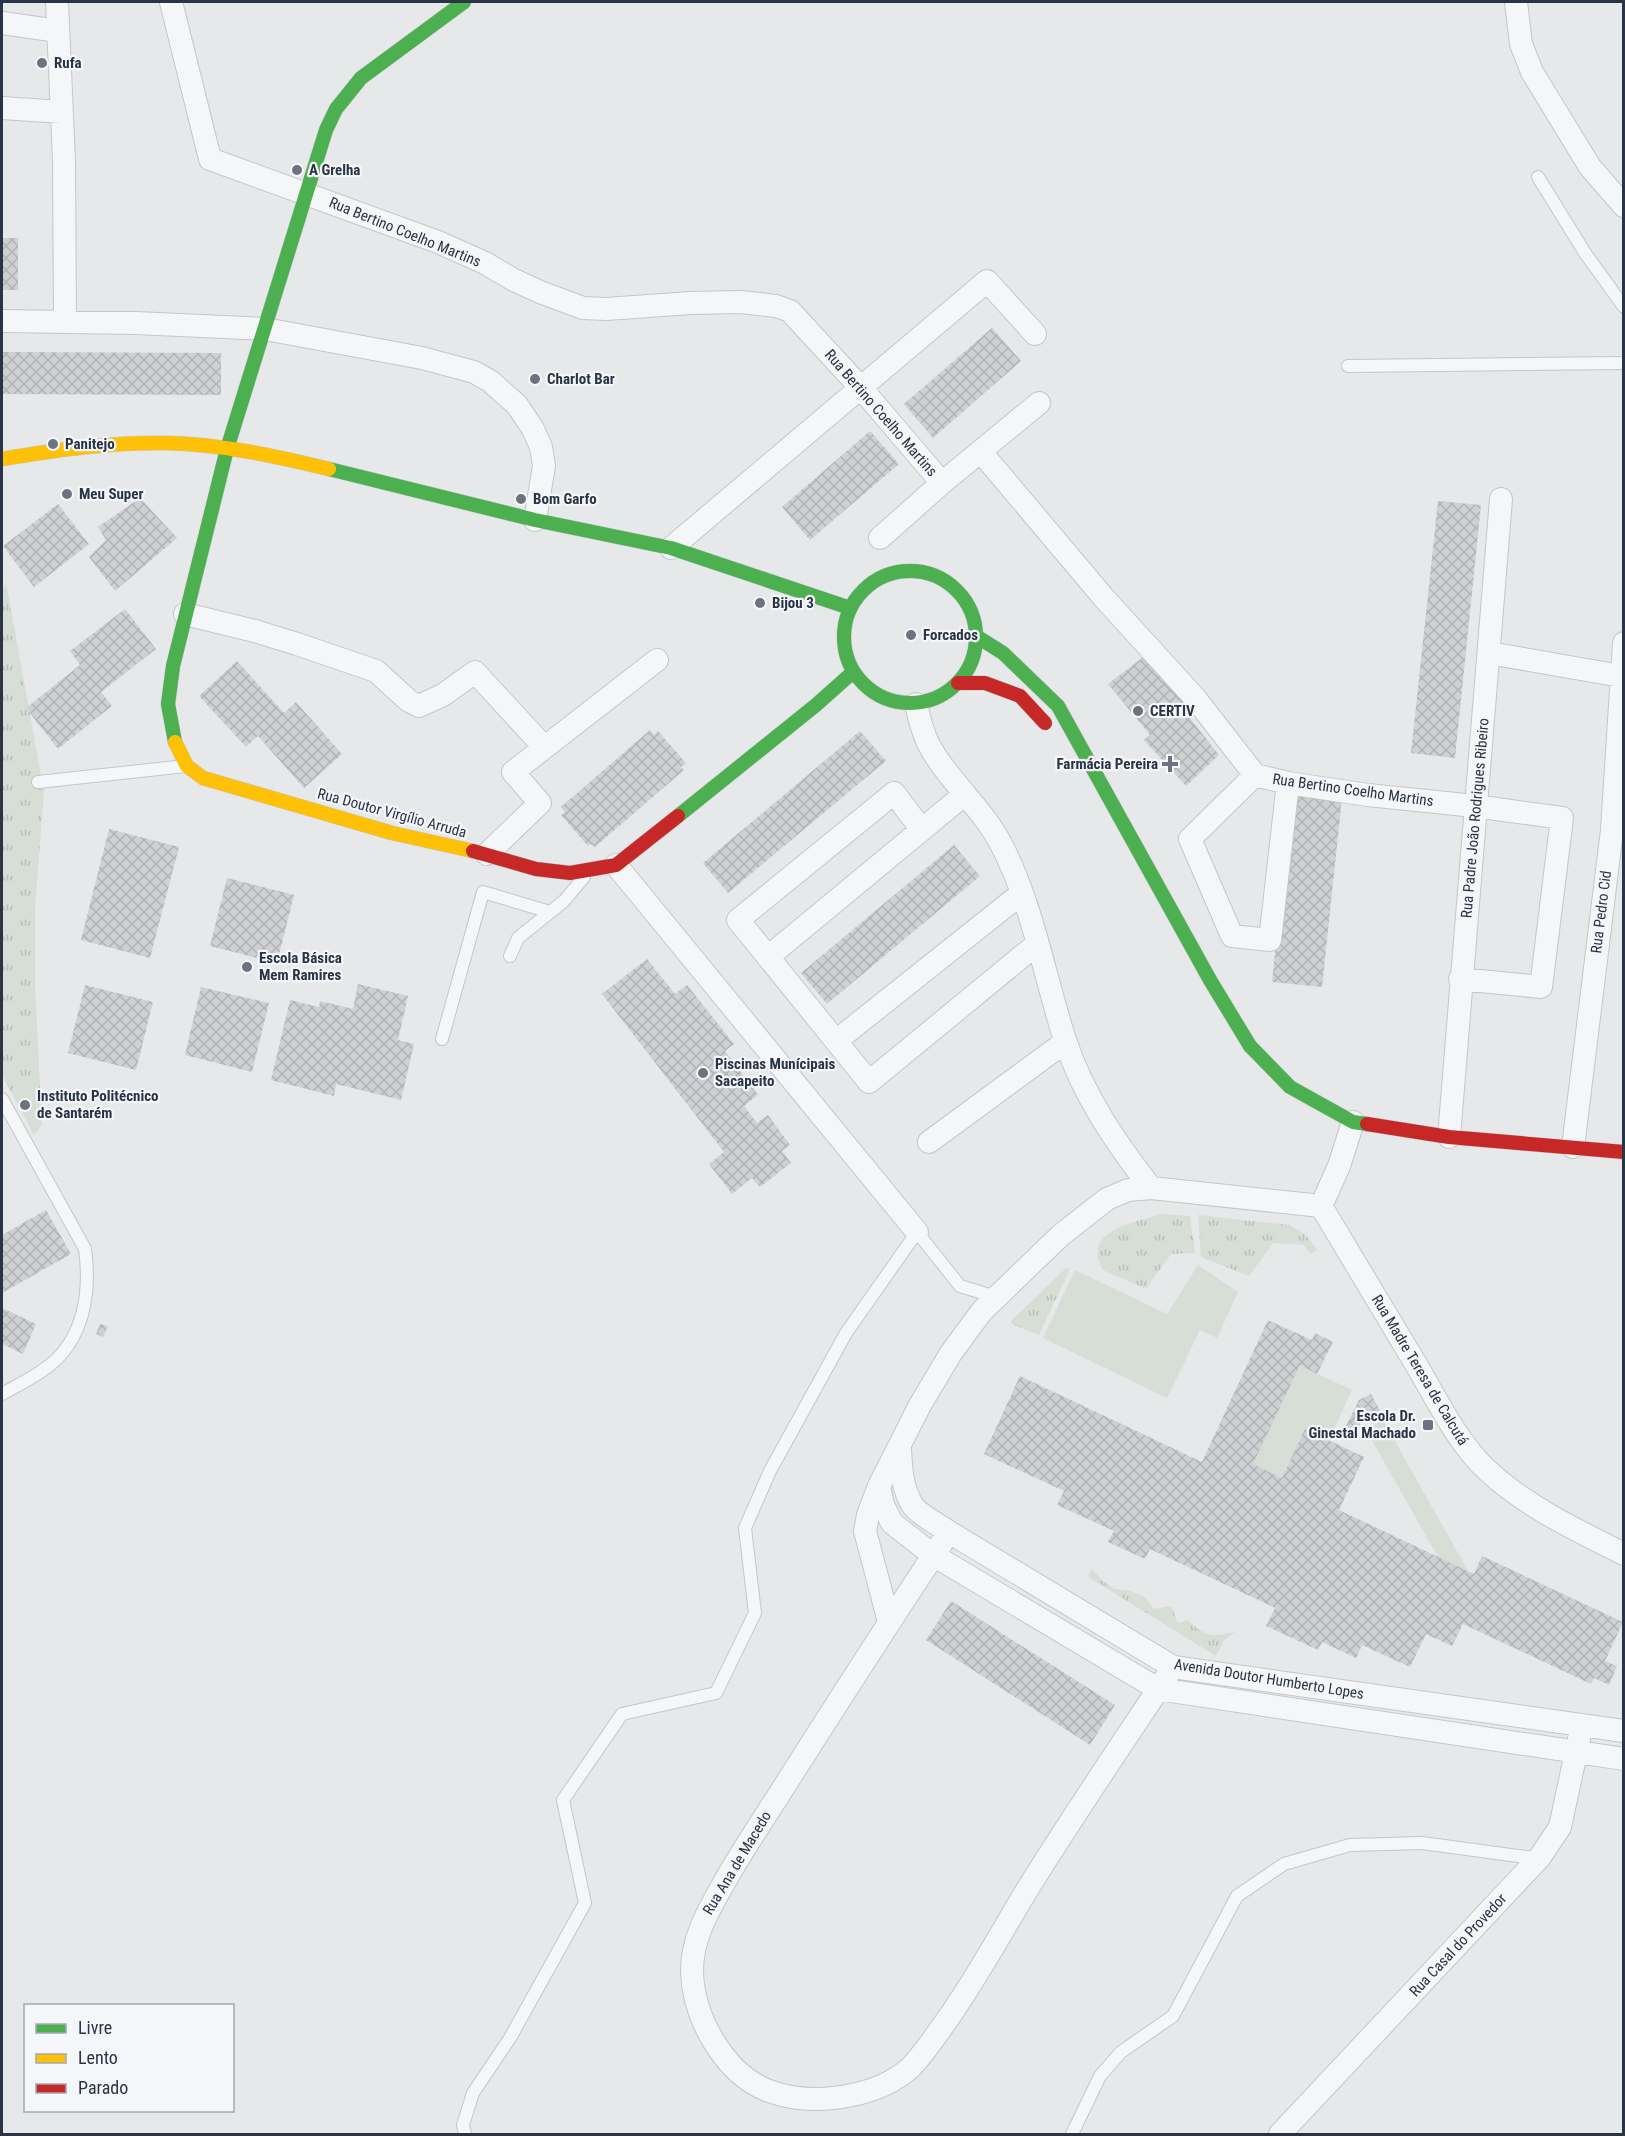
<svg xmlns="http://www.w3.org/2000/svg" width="1625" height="2136" font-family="'Roboto Condensed',sans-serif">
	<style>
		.grass { fill: url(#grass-tufts) }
		.pitch { fill: #d6ded6 }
		.building { fill: url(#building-cross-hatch) }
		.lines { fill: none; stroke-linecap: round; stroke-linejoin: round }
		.lane-casing { stroke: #c4c6c8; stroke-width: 14 }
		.street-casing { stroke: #c4c6c8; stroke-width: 24 }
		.fast-casing { stroke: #c4c6c8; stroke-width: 15 }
		.slow-casing { stroke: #c4c6c8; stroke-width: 15 }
		.jam-casing { stroke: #c4c6c8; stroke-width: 15 }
		.lane { stroke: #f5f6f7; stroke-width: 12 }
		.street { stroke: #f5f6f7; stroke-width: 22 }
		.fast { stroke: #4caf50; stroke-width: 14 }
		.slow { stroke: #ffc107; stroke-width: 14 }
		.jam { stroke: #c62828; stroke-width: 14 }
		.poi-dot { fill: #6c737f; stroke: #f4f6f9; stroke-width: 2 }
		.labels { text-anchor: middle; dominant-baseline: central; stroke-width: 4.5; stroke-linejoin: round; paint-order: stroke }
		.poi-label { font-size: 15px; font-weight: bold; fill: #2b3445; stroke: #f4f6f9; text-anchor: start }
		.street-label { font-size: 15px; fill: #2b3445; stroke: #f4f6f9 }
	</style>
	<defs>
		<pattern id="grass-tufts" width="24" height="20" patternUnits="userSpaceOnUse" patternTransform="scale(1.5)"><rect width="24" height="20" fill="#d6ded6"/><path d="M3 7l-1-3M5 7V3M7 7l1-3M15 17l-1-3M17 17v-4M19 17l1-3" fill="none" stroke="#b8bfb9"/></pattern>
		<pattern id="building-cross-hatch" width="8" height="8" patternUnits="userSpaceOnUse" patternTransform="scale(1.5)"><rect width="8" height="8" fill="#ced0d3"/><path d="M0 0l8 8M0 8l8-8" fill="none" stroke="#b1b3b6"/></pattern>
	</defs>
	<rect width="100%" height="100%" fill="#e6e8ea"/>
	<!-- grass -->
	<path class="grass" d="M6,582l38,210 -9,116v76l7,141 -8,10 -32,-60v-482z
		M1162,1214l28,2 5,37 -24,1 -25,35 -43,-19c-23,-39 32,-48 59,-56z
		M1198,1215l91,10 17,10 11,15 -7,4 -6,-9 -31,-2 -24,33 -48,-19z
		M1066,1268l4,1 -31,66 -27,-11 -1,-3z
		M1092,1569l11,12 11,8 17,2 14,6 9,12 17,-3 7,17 10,-3c17,17 24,17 47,12l-11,8 -8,16 -128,-79z"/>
	<!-- pitch -->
	<path class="pitch" d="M1198,1265l40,27 -21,46 -17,-8 -33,68 -124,-60 32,-68 92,44z
		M1299,1365l53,25 -23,50 -24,-11 -23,49 -29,-14z
		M1383,1420l85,151 -30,-14 -72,-127z"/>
	<!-- building -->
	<path class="building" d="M2,238h16v52h-16z
		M992,328l29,33 -88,77 -29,-34z
		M2,352l219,1v42l-219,-1z
		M870,431l29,33 -89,76 -28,-33z
		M140,498l37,40 -62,53 -26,-34 17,-17 -8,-13z
		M1438,501l43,4 -26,253 -44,-5z
		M58,504l31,40 -55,43 -31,-41z
		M125,609l31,40 -55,43 11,14 -54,43 -32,-41 54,-43 -10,-14z
		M1146,655l40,47 -24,22 20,-16 37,47 -33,31 -42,-46 6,-5 -42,-51z
		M237,661l47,52 12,-11 46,52 -38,34 -46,-52 -12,11 -47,-51z
		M650,730l4,5 4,-4 28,32 -5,4 3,3 -89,77 -4,-3 -3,2 -27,-31 4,-3 -4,-5z
		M860,731l26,30 -158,132 -25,-30z
		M1292,792l50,6 -20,189 -50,-5z
		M109,829l70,18 -29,111 -69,-18z
		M954,845l26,31 -153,128 -26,-31z
		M227,878l67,17 -17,68 -67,-17z
		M647,959l28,35 12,-9 47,59 -9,7 33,44 -14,11 13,17 11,-8 22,30 -8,6 9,12 -31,24 -8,-9 -20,16 -23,-30 15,-12 -122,-158z
		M358,984l50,12 -10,44 16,4 -13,56 -65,-16 -2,12 -63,-16 19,-80 29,7 1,-6 33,8z
		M85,985l68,17 -17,68 -68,-17z
		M201,987l68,16 -17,69 -67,-17z
		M46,1210l25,44 -69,39v-58z
		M2,1308l34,16 -13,30 -21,-10z
		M1268,1320l44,20 3,-7 18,9 -16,32 -17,-9 -47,99 29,14 23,-49 59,28 -25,53 135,64 8,-18 141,66 -18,39 12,5 -8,19 -15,-7 -3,6 -128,-60 -11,22 -26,-12 -16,33 -48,-22 -6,13 -34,-16 -4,8 -52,-24 9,-18 -125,-59 -5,10 -37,-17 6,-11 -57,-26 7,-14 -80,-37 36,-78 182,86z
		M100,1324l8,2 -5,11 -7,-3z
		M1371,1394l11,20 -11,6 -5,-8 -13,25 -10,-5 16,-32z
		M951,1601l164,104 -25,40 -164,-105z"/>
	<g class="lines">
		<!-- lane casing -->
		<g class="lane-casing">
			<path id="lane" d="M1538,177l47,76 39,54
				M1348,366l276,-3
				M38,782l148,-16
				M510,956l8,-18 46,-37 20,-24
				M442,1039l41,-147 67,20
				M2,1099l83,150c6,43 -1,92 -39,119 -13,10 -30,18 -44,26
				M465,2134l-2,-9 10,-32 37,-55 75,-135 -22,-103 59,-86 94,-21 39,-80 -10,-85 25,-57 76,-138 71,-101 43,54 36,11
				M1072,2134l28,-58 21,-24 52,-36 64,-120 47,-32 66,-19 72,-2 104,14h14"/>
		</g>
		<!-- street casing -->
		<g class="street-casing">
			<path id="street" d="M57,2l7,159 1,160
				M171,2l39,157 228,83 47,21 29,17 26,12 43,16 23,1 85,-6 50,-1 35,4 14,5 71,77 81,95 97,-80
				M1516,2l5,42 11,28 58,95 34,39
				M2,23l56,8
				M2,108l60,4
				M2,321l134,2 129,6 157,29 52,14 16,9 27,24 16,24 8,18 3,19 -9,54
				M981,452l123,146 91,100 60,77 33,8 80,12 107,11 87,12 -21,169 -81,-8
				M880,538l62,-55
				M671,548l316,-267 48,53
				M185,614l70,17 42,13 79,27 33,30 10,5 24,-11 32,-23 69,75
				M1489,653l132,23
				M916,704c3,14 6,26 12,39 19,37 55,65 74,103 31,60 42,129 63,194 18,55 51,103 86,148
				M1255,775l-65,64 42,97 38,4 18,-157
				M965,794l-197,163 101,125 168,-138
				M487,854l53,-51 -27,-31 144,-112
				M616,865l301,367
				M768,957l-30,-37 156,-127 28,37
				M836,1041l186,-148
				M1353,1122l-14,44 -18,40c32,53 64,106 96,160 20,34 42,79 71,105 39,36 88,59 136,83
				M1449,1137l52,-638
				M929,1142l136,-100
				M1573,1147l39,-317 12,-187
				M900,1449c1,19 2,40 13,57 8,10 25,18 36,26l224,135 451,64
				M879,1486l4,19 9,18 41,32 225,134 466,70
				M949,1532c-53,79 -104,159 -155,239 -23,37 -48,73 -69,110 -16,29 -33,56 -33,90 1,46 32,103 77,120 27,10 55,10 83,4 20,-4 42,-13 58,-27 12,-12 22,-27 32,-41 32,-44 57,-91 85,-137 47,-76 97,-149 146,-223
				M889,1622l-24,-91 3,-16 11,-29 41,-81 31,-52 31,-42 79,-76 46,-36 21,-9 23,-2 170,18
				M1280,2134l260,-277 20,-30 19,-88"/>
		</g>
		<!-- fast casing -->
		<g class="fast-casing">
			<path id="fast" d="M329,469l206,51 136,28 179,60
				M844 637a66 66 0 1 1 132 0a66 66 0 1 1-132 0Z
				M976,636l27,17 55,53 152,274 40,66 40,41 63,35 14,2
				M175,742l-7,-38 5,-38 54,-217 99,-319 10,-21 25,-31 103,-76
				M678,816l138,-111 37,-33"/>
		</g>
		<!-- slow casing -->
		<g class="slow-casing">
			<path id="slow" d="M2,459c54,-9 109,-17 164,-16 54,1 110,13 163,26
				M175,742l12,24 16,12 189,55 81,18"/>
		</g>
		<!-- jam casing -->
		<g class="jam-casing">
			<path id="jam" d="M958,683h27l35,13 25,27
				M473,851l63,18 34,4 46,-8 62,-49
				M1367,1124l82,13 175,15"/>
		</g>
		<!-- lane -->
		<use href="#lane" class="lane"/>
		<!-- street -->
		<use href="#street" class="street"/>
		<!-- fast -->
		<use href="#fast" class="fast"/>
		<!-- slow -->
		<use href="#slow" class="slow"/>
		<!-- jam -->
		<use href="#jam" class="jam"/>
	</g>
	<!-- markers -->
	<g class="poi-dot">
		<circle cx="42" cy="63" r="6"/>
		<circle cx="297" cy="170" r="6"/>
		<circle cx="535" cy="379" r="6"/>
		<circle cx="53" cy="444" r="6"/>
		<circle cx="67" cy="494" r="6"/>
		<circle cx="521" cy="499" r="6"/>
		<circle cx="760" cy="603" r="6"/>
		<circle cx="911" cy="635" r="6"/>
		<circle cx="1138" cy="711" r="6"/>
		<path d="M1167 755h6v6h6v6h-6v6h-6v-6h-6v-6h6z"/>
		<circle cx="247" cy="967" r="6"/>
		<circle cx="703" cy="1073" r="6"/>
		<circle cx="25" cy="1105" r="6"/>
		<rect x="1422" y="1419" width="12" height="12" rx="3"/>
	</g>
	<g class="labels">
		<!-- poi labels -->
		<g class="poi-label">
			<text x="54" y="63">Rufa</text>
			<text x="309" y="170">A Grelha</text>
			<text x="547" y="379">Charlot Bar</text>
			<text x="65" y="444">Panitejo</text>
			<text x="79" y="494">Meu Super</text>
			<text x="533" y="499">Bom Garfo</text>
			<text x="772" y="603">Bijou 3</text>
			<text x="923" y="635">Forcados</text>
			<text x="1150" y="711">CERTIV</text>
			<text x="1158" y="764" text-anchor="end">Farmácia Pereira</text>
			<text x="259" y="958">Escola Básica<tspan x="259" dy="17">Mem Ramires</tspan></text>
			<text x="715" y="1064">Piscinas Munícipais<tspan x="715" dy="17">Sacapeito</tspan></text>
			<text x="37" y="1096">Instituto Politécnico<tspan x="37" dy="17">de Santarém</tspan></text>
			<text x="1416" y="1416" text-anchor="end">Escola Dr.<tspan x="1416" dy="17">Ginestal Machado</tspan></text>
		</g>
		<!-- street labels -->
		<g class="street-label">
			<text transform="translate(405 232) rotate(22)">Rua Bertino Coelho Martins</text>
			<text transform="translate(881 413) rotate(49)">Rua Bertino Coelho Martins</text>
			<text transform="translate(1353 790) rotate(8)">Rua Bertino Coelho Martins</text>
			<text transform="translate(392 813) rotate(15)">Rua Doutor Virgílio Arruda</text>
			<text transform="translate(1475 818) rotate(-85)">Rua Padre João Rodrigues Ribeiro</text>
			<text transform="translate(1601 912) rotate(-83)">Rua Pedro Cid</text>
			<text transform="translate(1420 1370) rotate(59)">Rua Madre Teresa de Calcutá</text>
			<text transform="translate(1269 1679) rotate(9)">Avenida Doutor Humberto Lopes</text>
			<text transform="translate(737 1863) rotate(-59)">Rua Ana de Macedo</text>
			<text transform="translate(1458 1945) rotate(-47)">Rua Casal do Provedor</text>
		</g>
	</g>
	<!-- border -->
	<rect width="1625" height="2136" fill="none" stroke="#2b3445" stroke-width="6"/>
	<!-- legend -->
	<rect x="24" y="2004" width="210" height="108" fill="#f4f6f9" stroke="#a4a8b1" stroke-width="1.5"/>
	<rect x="36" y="2024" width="30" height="9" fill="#4caf50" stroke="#a4a8b1" stroke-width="1.5"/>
	<text x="78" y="2034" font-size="18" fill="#2b3445">Livre</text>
	<rect x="36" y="2054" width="30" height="9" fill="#ffc107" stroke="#a4a8b1" stroke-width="1.5"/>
	<text x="78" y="2064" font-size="18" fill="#2b3445">Lento</text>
	<rect x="36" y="2084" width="30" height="9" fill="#c62828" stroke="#a4a8b1" stroke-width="1.5"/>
	<text x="78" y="2094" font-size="18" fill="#2b3445">Parado</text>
</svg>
